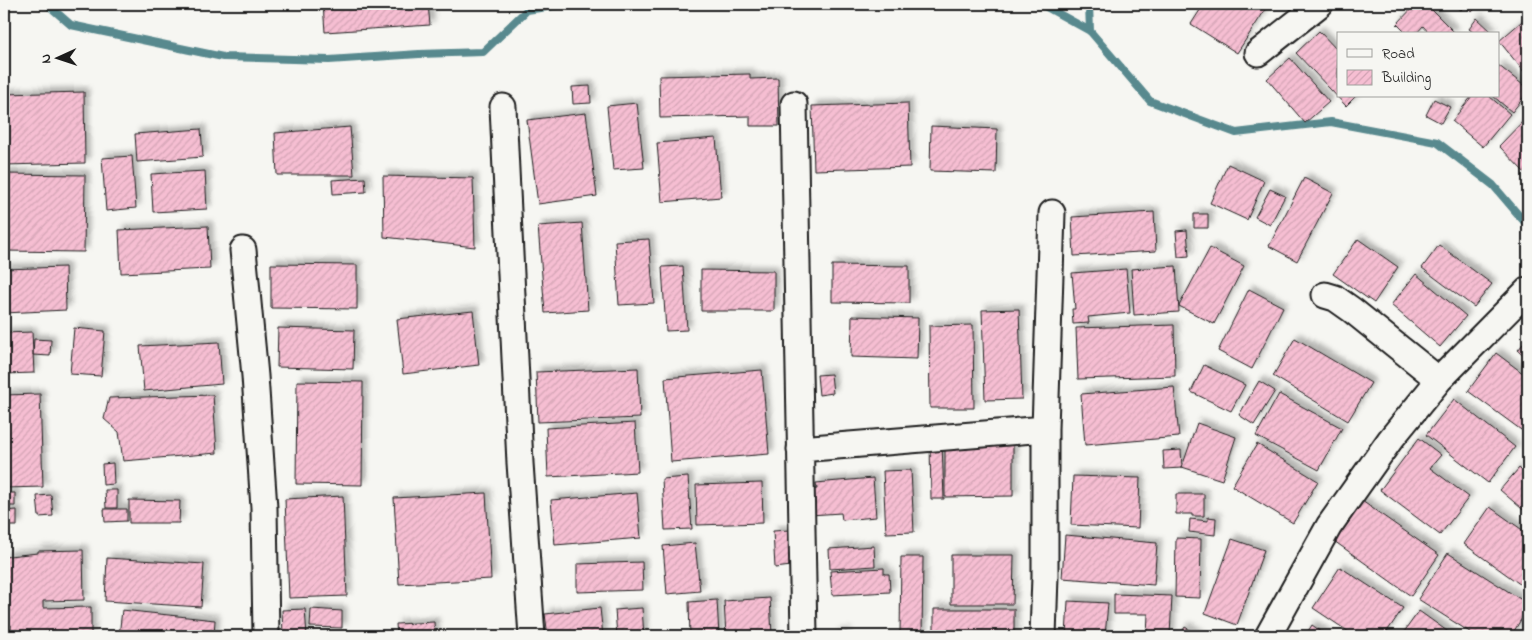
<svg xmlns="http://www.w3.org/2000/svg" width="1532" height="640" font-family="'Indie Flower',sans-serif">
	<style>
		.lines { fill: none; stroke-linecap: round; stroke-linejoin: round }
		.stream { stroke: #58898e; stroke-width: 8 }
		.building { fill: url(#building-hatch); stroke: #1c1c1c; filter: url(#shadow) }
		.minor-casing { stroke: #1c1c1c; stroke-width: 29 }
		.minor { stroke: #f6f6f2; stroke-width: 25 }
	</style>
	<defs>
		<pattern id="building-hatch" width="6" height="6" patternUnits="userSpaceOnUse" patternTransform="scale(1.25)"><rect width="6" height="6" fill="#f6bed2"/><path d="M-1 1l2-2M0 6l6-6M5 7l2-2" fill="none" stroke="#d2a3b4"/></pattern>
		<filter id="shadow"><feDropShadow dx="4.5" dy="-4.5" stdDeviation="2.5" flood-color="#0004"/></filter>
	</defs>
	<rect width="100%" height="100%" fill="#f6f6f2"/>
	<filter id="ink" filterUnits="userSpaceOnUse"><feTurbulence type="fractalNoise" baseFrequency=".02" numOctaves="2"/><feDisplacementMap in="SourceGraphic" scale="10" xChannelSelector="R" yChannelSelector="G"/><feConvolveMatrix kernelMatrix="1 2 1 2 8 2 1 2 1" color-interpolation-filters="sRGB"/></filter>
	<g filter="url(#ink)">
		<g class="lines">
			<!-- stream -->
			<path class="stream" d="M47,4l24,21 152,32 106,3 90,-6 64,-2 44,-42 39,-6
				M1041,4l49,27 60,70 86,32 95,-11 106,20 56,43 35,41
				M1089,4l1,27"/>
		</g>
		<!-- building -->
		<path class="building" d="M323,4h105l2,21 -105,7z
			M1204,4h65l-32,49 -46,-29z
			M1416,4h10l29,29 -25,1 -7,-8 -7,8h-9l-10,-10z
			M1453,4h26l-7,8 -7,-6 -4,4z
			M1528,16v54l-3,3 -26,-32z
			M1477,18l15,14 -2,2h-15l-6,-5z
			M1319,31l19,20v45h18l-10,10 -50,-53z
			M1290,58l39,44 -24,21 -38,-44z
			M1498,65l30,24v3l-16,20 -19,-16h5z
			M750,74v5l28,-1 1,48h-29v-10l-90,2 -1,-42z
			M590,86l1,17 -18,1 -1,-17z
			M84,92l1,71 -81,2v-71z
			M1472,96h17l21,18 -27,33 -31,-26z
			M1434,99l16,8 -9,16 -15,-8z
			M637,103l7,65 -31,2 -6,-64z
			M908,103l2,64 -96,3 -2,-64z
			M586,113l11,83 -59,8 -11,-84z
			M1527,117l1,52 -3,4 -26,-27z
			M931,126l66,3 -1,44 -66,-2z
			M350,127l4,48h-77l-2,-42z
			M201,129l2,28 -66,5 -2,-28z
			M716,138l5,59 -59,5 -5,-59z
			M132,156l4,52 -30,3 -4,-53z
			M1228,164l36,17 -17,39 -37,-17z
			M205,171l2,38 -54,3 -2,-38z
			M4,174l81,1 -1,77 -80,-1z
			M383,176l90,2 2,69 -91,-10z
			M365,178l1,14 -33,2 -1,-14z
			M1304,178l29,15 -36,68 -28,-15z
			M1270,189l15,7 -15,29 -15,-8z
			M1154,212l2,39 -82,5 -2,-39z
			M1194,214h14v14h-14z
			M582,223l6,87 -43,3 -7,-87z
			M208,226l2,43 -89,4 -2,-43z
			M1187,230l2,26 -11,1 -2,-26z
			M649,239l5,64 -35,2 -4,-64z
			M1358,239l40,28 -24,36 -41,-29z
			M1439,245l53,39 -18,23 -52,-39z
			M1210,248l34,18 -30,58 -35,-18z
			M271,264l86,1v44l-86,-1z
			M832,265l77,1v37l-77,-1z
			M683,266l4,64 -21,1 -4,-64z
			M1176,266l3,46 -45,3 -3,-46z
			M65,267l1,43 -62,3v-44z
			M1126,269l4,44 -42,4 1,6 -16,1 -1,-15h3l-3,-36z
			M701,270l73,1v40h-73z
			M1416,274l50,42 -26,31 -49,-42z
			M1249,289l34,18 -31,62 -34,-18z
			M1019,309l3,90 -37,1 -3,-90z
			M473,311l6,54 -76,9 -6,-55z
			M852,316l66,2 -1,41 -66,-2z
			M973,325l1,83h-44l-1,-82z
			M1174,325l1,51 -97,3 -2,-51z
			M74,328l31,3 -4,45 -31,-2z
			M278,328l76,2 -1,39 -76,-2z
			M32,332l2,41 -30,1v-41z
			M1295,338l76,45 -23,38 -75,-45z
			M1528,338v21l-10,-9z
			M34,339l17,1 -1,16 -17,-1z
			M219,342l3,42 -78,7 -4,-45z
			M1496,353l32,24v58l-60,-44z
			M1204,365l41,20 -14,26 -40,-19z
			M638,368l2,50 -102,4 -2,-50z
			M762,370l7,84 -98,8 -6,-84z
			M831,374l2,19 -14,2 -2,-20z
			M297,381l66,1 -1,103 -66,-1z
			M1259,381l16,10 -21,34 -15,-10z
			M1174,387l5,50 -94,8 -4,-51z
			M40,394l3,93 -39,1v-93z
			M1279,394l63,34 -23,42 -63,-34z
			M213,395l4,58 -94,8 -4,-29 -15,-13 5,-21z
			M1454,399l61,48 -27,36 -62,-48z
			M635,423l3,49 -90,5 -2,-49z
			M1197,423l39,14 -14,43 -40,-13z
			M1419,438l22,17 -11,13 39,29 -29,38 -60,-45z
			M930,443h12l2,56h-13z
			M1257,444l61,37 -25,42 -61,-37z
			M1013,445v51l-68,1v-51z
			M1181,450l1,18 -18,1 -1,-18z
			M113,463l1,21 -11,1 -1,-21z
			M1519,468l9,8v38l-28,-24z
			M911,470l3,62 -28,1 -3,-62z
			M1073,476l67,2 -2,50 -67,-3z
			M688,477l4,52 -27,1 -3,-51z
			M873,478l3,39 -34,3 -1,-7 -31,2 -2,-25 9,-1 -1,-6z
			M762,483l1,40 -66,2 -1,-40z
			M105,490h12v18h-11z
			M4,493h11v13h-11z
			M486,493l5,86 -92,5 -5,-86z
			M637,493l4,45 -86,7 -4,-45z
			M1176,494h28v22h-12v-2h-16z
			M51,495l2,21 -14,1 -2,-21z
			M343,496l4,100 -58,2 -4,-99z
			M129,500l51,1 -1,22h-50z
			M1362,501l77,54 -28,41 -77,-55z
			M1490,507l38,27v56l-64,-46z
			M104,509h23v12l-22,1z
			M17,510v16h-13v-15z
			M1208,517l8,1 -1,17 -26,-3 1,-13 18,2z
			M789,530l2,36 -16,2 -2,-37z
			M1065,535l92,8 -3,42 -92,-7z
			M1176,538l25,1 -1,59 -25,-1z
			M1232,539l32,11 -27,75 -32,-12z
			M695,543l5,48 -33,3 -4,-48z
			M874,546l1,20 -45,3 -1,-20z
			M83,550l1,50 -41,1v7l48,-1v29h-80v-11l-7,1v-32h2v-6l-2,1v-31l5,-2 29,-3v-2z
			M1448,553l80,51v4l-17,28h-35l-58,-37z
			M951,555h63l-1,49h-62z
			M901,557h22l-1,79h-22z
			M107,558l97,6 -3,43 -96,-6z
			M642,562l1,28 -66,2v-28z
			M1340,567l63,41 -19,28h-29l-42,-28z
			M884,568v6h5l1,18 -58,3 -2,-24z
			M1114,594l58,2 -2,40h-23l1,-22h-34z
			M770,598l2,38h-46l-2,-35z
			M717,600l2,36h-29l-1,-34z
			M1068,601l40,2 -3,33h-39z
			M600,608l3,28h-55l-3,-22z
			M642,608l2,28h-27l-2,-26z
			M305,609l2,27h-24l-1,-26z
			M311,609l31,2v17l-32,-1z
			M934,609h80v27h-80z
			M122,610l93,10 -1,16h-95z
			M1419,611l35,25h-53z
			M434,622l1,14h-38l-1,-12z
			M1312,625l16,11h-23z
			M1185,627l16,9h-22z
			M847,633v3h-13v-2z"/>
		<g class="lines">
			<!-- minor casing -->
			<g class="minor-casing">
				<path id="minor" d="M1258,53l62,-49
					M794,104l10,532
					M503,107l17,356 12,173
					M243,250l12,126 9,132 2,128
					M1325,295l10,3 17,12 87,70
					M800,449l245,-20
					M1043,636l2,-60v-147l7,-216
					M1268,636l61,-110 61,-86 49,-60 89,-90"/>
			</g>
			<!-- minor -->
			<use href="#minor" class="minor"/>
		</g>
	</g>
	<!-- margin -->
	<rect width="1532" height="640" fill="none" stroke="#f6f6f2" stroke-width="20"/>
	<rect x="10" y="10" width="1512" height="620" fill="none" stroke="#1c1c1c" stroke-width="2" filter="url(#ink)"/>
	<!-- legend -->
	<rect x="1337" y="32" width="162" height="65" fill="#f6f6f2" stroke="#9f9f9c"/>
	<rect x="1347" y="49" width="25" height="8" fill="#f6f6f2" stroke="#9f9f9c"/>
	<text x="1382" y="58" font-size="15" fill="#1c1c1c">Road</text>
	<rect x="1347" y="70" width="25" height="15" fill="url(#building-hatch)" stroke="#9f9f9c"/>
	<text x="1382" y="82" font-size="15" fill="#1c1c1c">Building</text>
	<!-- north arrow -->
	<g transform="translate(58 58) rotate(267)" stroke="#f6f6f2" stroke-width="4" paint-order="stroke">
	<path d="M0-4L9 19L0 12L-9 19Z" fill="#1c1c1c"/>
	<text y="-8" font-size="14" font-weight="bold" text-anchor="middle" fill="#1c1c1c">N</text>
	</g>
</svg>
